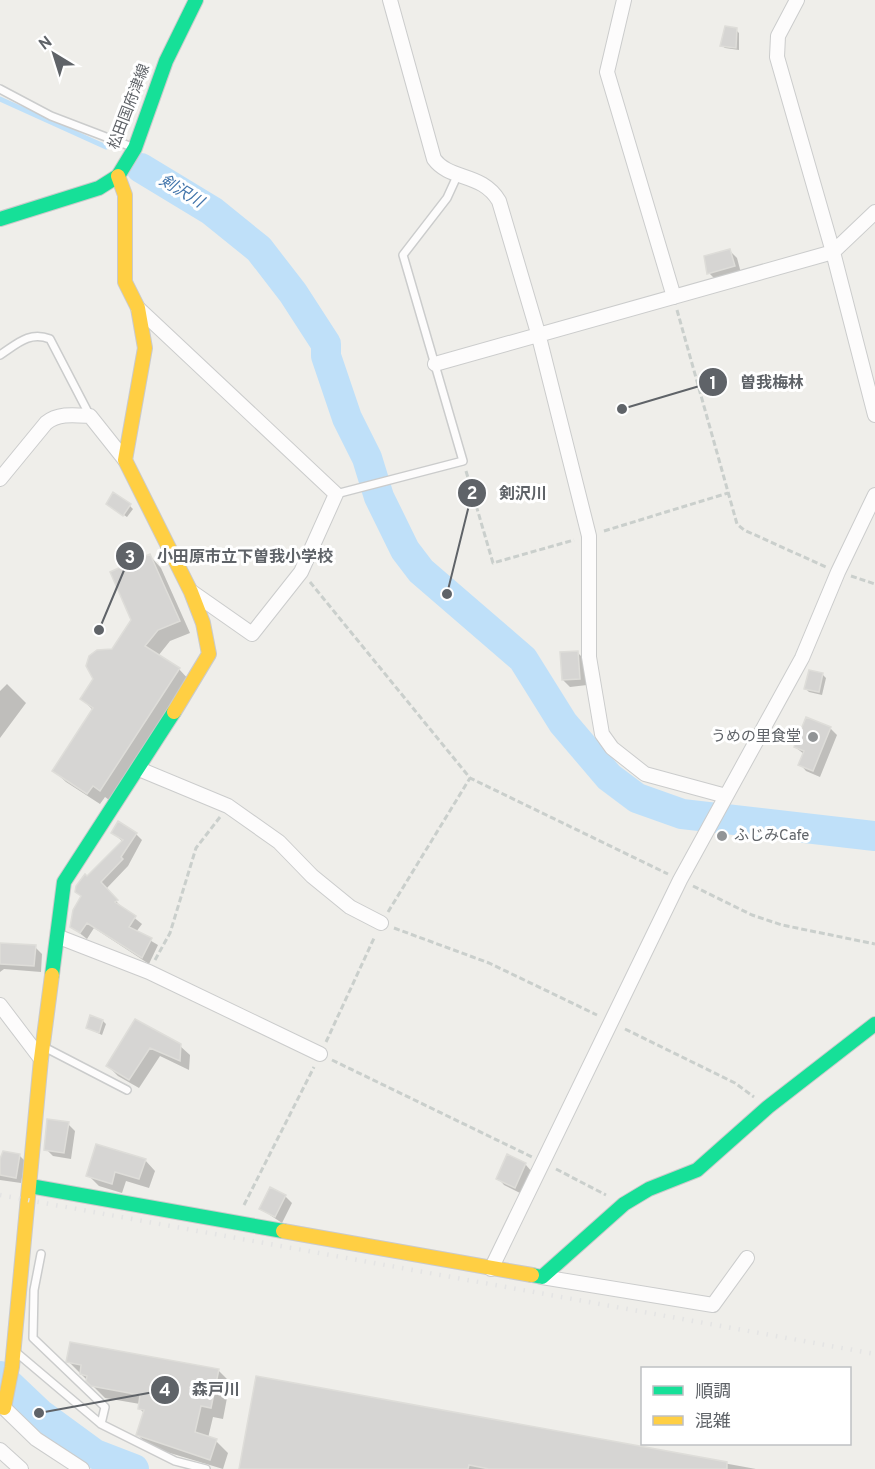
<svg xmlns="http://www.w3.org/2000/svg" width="875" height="1469" font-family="Overpass,'Noto Sans JP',sans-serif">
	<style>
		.shadow { fill: #0003 }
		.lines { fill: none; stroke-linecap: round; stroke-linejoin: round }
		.stream { stroke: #bfe0f9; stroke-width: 5 }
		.river { stroke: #bfe0f9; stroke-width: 30 }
		.building { fill: #d6d5d3; stroke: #deddd9; stroke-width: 1.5 }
		.lane-casing { stroke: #cbcccc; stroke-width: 10 }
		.street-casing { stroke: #cbcccc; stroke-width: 16 }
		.fast-casing { stroke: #cacacb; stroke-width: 16 }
		.slow-casing { stroke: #cacacb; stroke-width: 16 }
		.path { stroke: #cacfcc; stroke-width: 3; stroke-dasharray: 6 3; stroke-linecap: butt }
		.lane { stroke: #fdfcfc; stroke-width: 7 }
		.street { stroke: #fdfcfc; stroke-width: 14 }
		.fast { stroke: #16e098; stroke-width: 14 }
		.slow { stroke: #ffcf43; stroke-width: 14 }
		.rail { stroke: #e4e4e4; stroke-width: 4.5; stroke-dasharray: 1.5 8; stroke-linecap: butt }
		.poi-dot { fill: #919496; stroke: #fff; stroke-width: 2 }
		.labels { text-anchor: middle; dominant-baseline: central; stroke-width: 6; stroke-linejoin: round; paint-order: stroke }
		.street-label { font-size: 15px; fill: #5f6368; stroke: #fff }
		.poi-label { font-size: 15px; fill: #5f6368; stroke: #fff; text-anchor: end }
		.water-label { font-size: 16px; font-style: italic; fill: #4174aa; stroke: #fff }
		.leader { fill: none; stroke: #5f6368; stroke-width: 2 }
		.callout-dot { fill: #5f6368; stroke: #fff; stroke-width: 2 }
		.mark-label { font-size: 18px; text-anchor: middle; font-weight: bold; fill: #fff }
		.callout-label { font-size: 16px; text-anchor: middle; font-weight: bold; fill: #5f6368; stroke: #fff; stroke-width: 6; stroke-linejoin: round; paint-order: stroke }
	</style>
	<rect width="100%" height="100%" fill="#efeeea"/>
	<!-- shadow -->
	<path class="shadow" d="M736,30l3,3v17l-14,-2 -3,-2z
		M730,251l7,7 4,15 -25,7 -7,-7z
		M110,506h20l3,3 -6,8z
		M150,556l11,12 29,65 -20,8 -12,15 21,13 11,12 -78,121 -7,-5 -5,7 -34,-22 -12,-11 39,-61 -11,-11 51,-79z
		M577,652l7,7 3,26 -17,2 -7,-7z
		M823,675l3,3 -4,17 -13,-3 -3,-3z
		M7,684l19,19 -26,35v-47z
		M807,719l24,10 6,6 -17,42 -14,-6 -6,-7 4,-10 -9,-7z
		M112,832l24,2 6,6 -14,26 -22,23 16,19 20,16 -6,8 22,13 -9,19 -55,-36 -7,11 -15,-12 16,-49 35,-36z
		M0,944l35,3 7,7 -1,18 -37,-3 -4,3z
		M103,1021l3,3 -4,11 -15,-7z
		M135,1021l45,25 10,9 -1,15 -29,-14 -21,32 -21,-12 -10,-10z
		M68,1124l7,7 -4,28 -18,-3 -7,-7z
		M19,1155l6,6 -4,22 -21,-3v-20z
		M508,1156l18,9 6,7 -10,22 -18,-9 -6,-7z
		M145,1160l10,11 -6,17 -23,-7 -4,12 -23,-7 -11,-11z
		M285,1196l7,7 -10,20 -21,-14z
		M68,1361l150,9 12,12 -7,37 -10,-2 -5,21 8,3 12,12 -5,16 -73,-22 -12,-12 7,-21 -6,-6 1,-4 -35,-6z
		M258,1378l498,91h-514z"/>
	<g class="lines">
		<!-- stream -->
		<path class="stream" d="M0,99l106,48"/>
		<!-- river -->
		<path class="river" d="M141,168l71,43 47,38 34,44 33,51v12l21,62 20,40 12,39 26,53 16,21 102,88 40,64 46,54 28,21 45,16 193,22
			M0,1376l39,37 56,41 39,15"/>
	</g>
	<!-- building -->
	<path class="building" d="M725,26l12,2 -1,20 -16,-2z
		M730,249l5,17 -28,8 -3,-18z
		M113,492l18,12 -8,12 -17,-12z
		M150,554l30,67 -22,9 -13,16 35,22 -80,123 -7,-5 -6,8 -35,-23 41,-63 -13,-9 13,-20 -7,-13 3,-10 8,-6 15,-1 19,-29 -21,-48z
		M578,651l2,28 -18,1 -2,-28z
		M809,670l14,3 -4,19 -15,-3z
		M806,717l25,10 -18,44 -15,-6 6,-14 -10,-4z
		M118,821l19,12 -16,24 2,2 -22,23 17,18 -3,2 21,14 -7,11 23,11 -10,20 -55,-35 -7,10 -10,-6 3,-17 8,-14 -6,-4 1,-6 9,-12 2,2 36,-36 -12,-7z
		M0,943l36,2 -2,21 -34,-2z
		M90,1015l13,5 -4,13 -13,-5z
		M135,1019l46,25 -1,17 -30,-13 -21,32 -23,-14z
		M47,1119l22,3 -5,31 -20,-3z
		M96,1144l50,15 -7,20 -24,-7 -3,12 -26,-8z
		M3,1151l17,3 -4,24 -16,-3v-16z
		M507,1154l19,9 -11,25 -19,-9z
		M270,1187l16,8 -11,22 -16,-8z
		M70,1342l149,27 -8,39 -10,-2 -6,26 22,7 -7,21 -74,-25 8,-25 -6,-1 2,-14 -49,-9 -5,-5 1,-5 -7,-2 1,-9 -15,-3z
		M256,1376l471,86v7h-238l-20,-4 -1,4h-229z"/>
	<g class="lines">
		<!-- lane casing -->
		<g class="lane-casing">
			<path id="lane" d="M0,89l51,27 81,31
				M0,355c17,-11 29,-24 50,-16l40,77
				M336,494l127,-33 -60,-206 44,-57 11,-24
				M44,1047l83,43
				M41,1254l-7,36 -1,48 72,69 -4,17
				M17,1353l84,71 74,37 31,8"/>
		</g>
		<!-- street casing -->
		<g class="street-casing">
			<path id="street" d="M390,0l44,159c16,22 48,13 65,42l39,132 51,203v121l13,77 10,14 33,26 81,22
				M624,0l-17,72 67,225
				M797,0l-19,36 -1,21 56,195 42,163
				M138,308l198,186 -35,78 -49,62 -60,-42
				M435,364l398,-112 42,-40
				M0,479l46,-56c12,-10 28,-8 44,-7l35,44
				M139,769l89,37 51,36 33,34 38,31 31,16
				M59,937l90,35 171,82
				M0,1005l41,54
				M491,1269l189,-389 122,-222 36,-86 37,-77
				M542,1277l171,28 34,-47
				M0,1404l36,35 46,30
				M0,1450l21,19"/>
		</g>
		<!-- fast casing -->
		<g class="fast-casing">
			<path id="fast" d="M0,219l99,-31 19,-12 17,-28 31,-87 30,-61
				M52,975l12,-93 110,-170
				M30,1186l253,45
				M532,1275l10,2 82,-73 25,-15 48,-19 71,-63 107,-83"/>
		</g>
		<!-- slow casing -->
		<g class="slow-casing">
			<path id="slow" d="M118,176l7,19v87l13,26 7,40 -20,112 66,132 12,31 6,31 -35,58
				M283,1231l249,44
				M4,1408l8,-41 29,-308 11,-84"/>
		</g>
		<!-- path -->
		<path class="path" d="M677,310l60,214 7,6 82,37
			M466,471l27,92 81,-23
			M604,531l124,-38
			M851,576l24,8
			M310,582l160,196 198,96
			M693,886l59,29 30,10 93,19
			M388,912l82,-134
			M394,928l95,35 108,52
			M155,960l15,-27 26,-85 24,-31
			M625,1029l110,54 19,14
			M326,1042l49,-106
			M332,1060l200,97
			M556,1169l50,26
			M244,1205l70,-138"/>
		<!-- lane -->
		<use href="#lane" class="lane"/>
		<!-- street -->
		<use href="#street" class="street"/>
		<!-- fast -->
		<use href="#fast" class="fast"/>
		<!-- slow -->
		<use href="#slow" class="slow"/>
		<!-- rail -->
		<path class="rail" d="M0,1195l875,159"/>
	</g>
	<!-- markers -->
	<g class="poi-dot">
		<circle cx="813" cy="737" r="6"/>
		<circle cx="722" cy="836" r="6"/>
	</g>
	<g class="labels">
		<!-- street labels -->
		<g class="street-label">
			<text transform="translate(130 107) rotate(-69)">松田国府津線</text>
		</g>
		<!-- poi labels -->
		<g class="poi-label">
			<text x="801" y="737">うめの里食堂</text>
			<text x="734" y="836" text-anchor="start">ふじみCafe</text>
		</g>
		<!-- water labels -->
		<g class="water-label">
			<text transform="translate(181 192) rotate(31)">剣沢川</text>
		</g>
	</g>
	<!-- callouts -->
	<path class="leader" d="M622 409L713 382M447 594L472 493M99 630L130 556M39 1413L165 1390"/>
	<g class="callout-dot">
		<circle cx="622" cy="409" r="6"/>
		<circle cx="447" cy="594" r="6"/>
		<circle cx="99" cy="630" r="6"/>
		<circle cx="39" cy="1413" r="6"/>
		<circle cx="713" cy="382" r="15"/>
		<circle cx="472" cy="493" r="15"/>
		<circle cx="130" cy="556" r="15"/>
		<circle cx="165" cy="1390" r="15"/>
	</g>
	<g class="mark-label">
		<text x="713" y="389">1</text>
		<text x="472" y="499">2</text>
		<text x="130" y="563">3</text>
		<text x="165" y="1396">4</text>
	</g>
	<g class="callout-label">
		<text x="772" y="388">曽我梅林</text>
		<text x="523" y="499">剣沢川</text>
		<text x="245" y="562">小田原市立下曽我小学校</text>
		<text x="216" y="1395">森戸川</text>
	</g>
	<!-- legend -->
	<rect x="641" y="1367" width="210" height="78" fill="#ffffff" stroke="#bfc1c3" stroke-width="1.5"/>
	<rect x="653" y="1386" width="30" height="9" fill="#16e098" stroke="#bfc1c3" stroke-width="1.5"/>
	<text x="695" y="1397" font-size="18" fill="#5f6368">順調</text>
	<rect x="653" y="1416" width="30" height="9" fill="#ffcf43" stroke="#bfc1c3" stroke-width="1.5"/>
	<text x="695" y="1427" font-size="18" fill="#5f6368">混雑</text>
	<!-- north arrow -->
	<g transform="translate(54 54) rotate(322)" stroke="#ffffff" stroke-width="4.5" paint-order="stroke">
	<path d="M0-4.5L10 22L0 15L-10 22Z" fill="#5f6368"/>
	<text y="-9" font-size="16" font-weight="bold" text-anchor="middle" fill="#5f6368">N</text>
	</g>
</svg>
